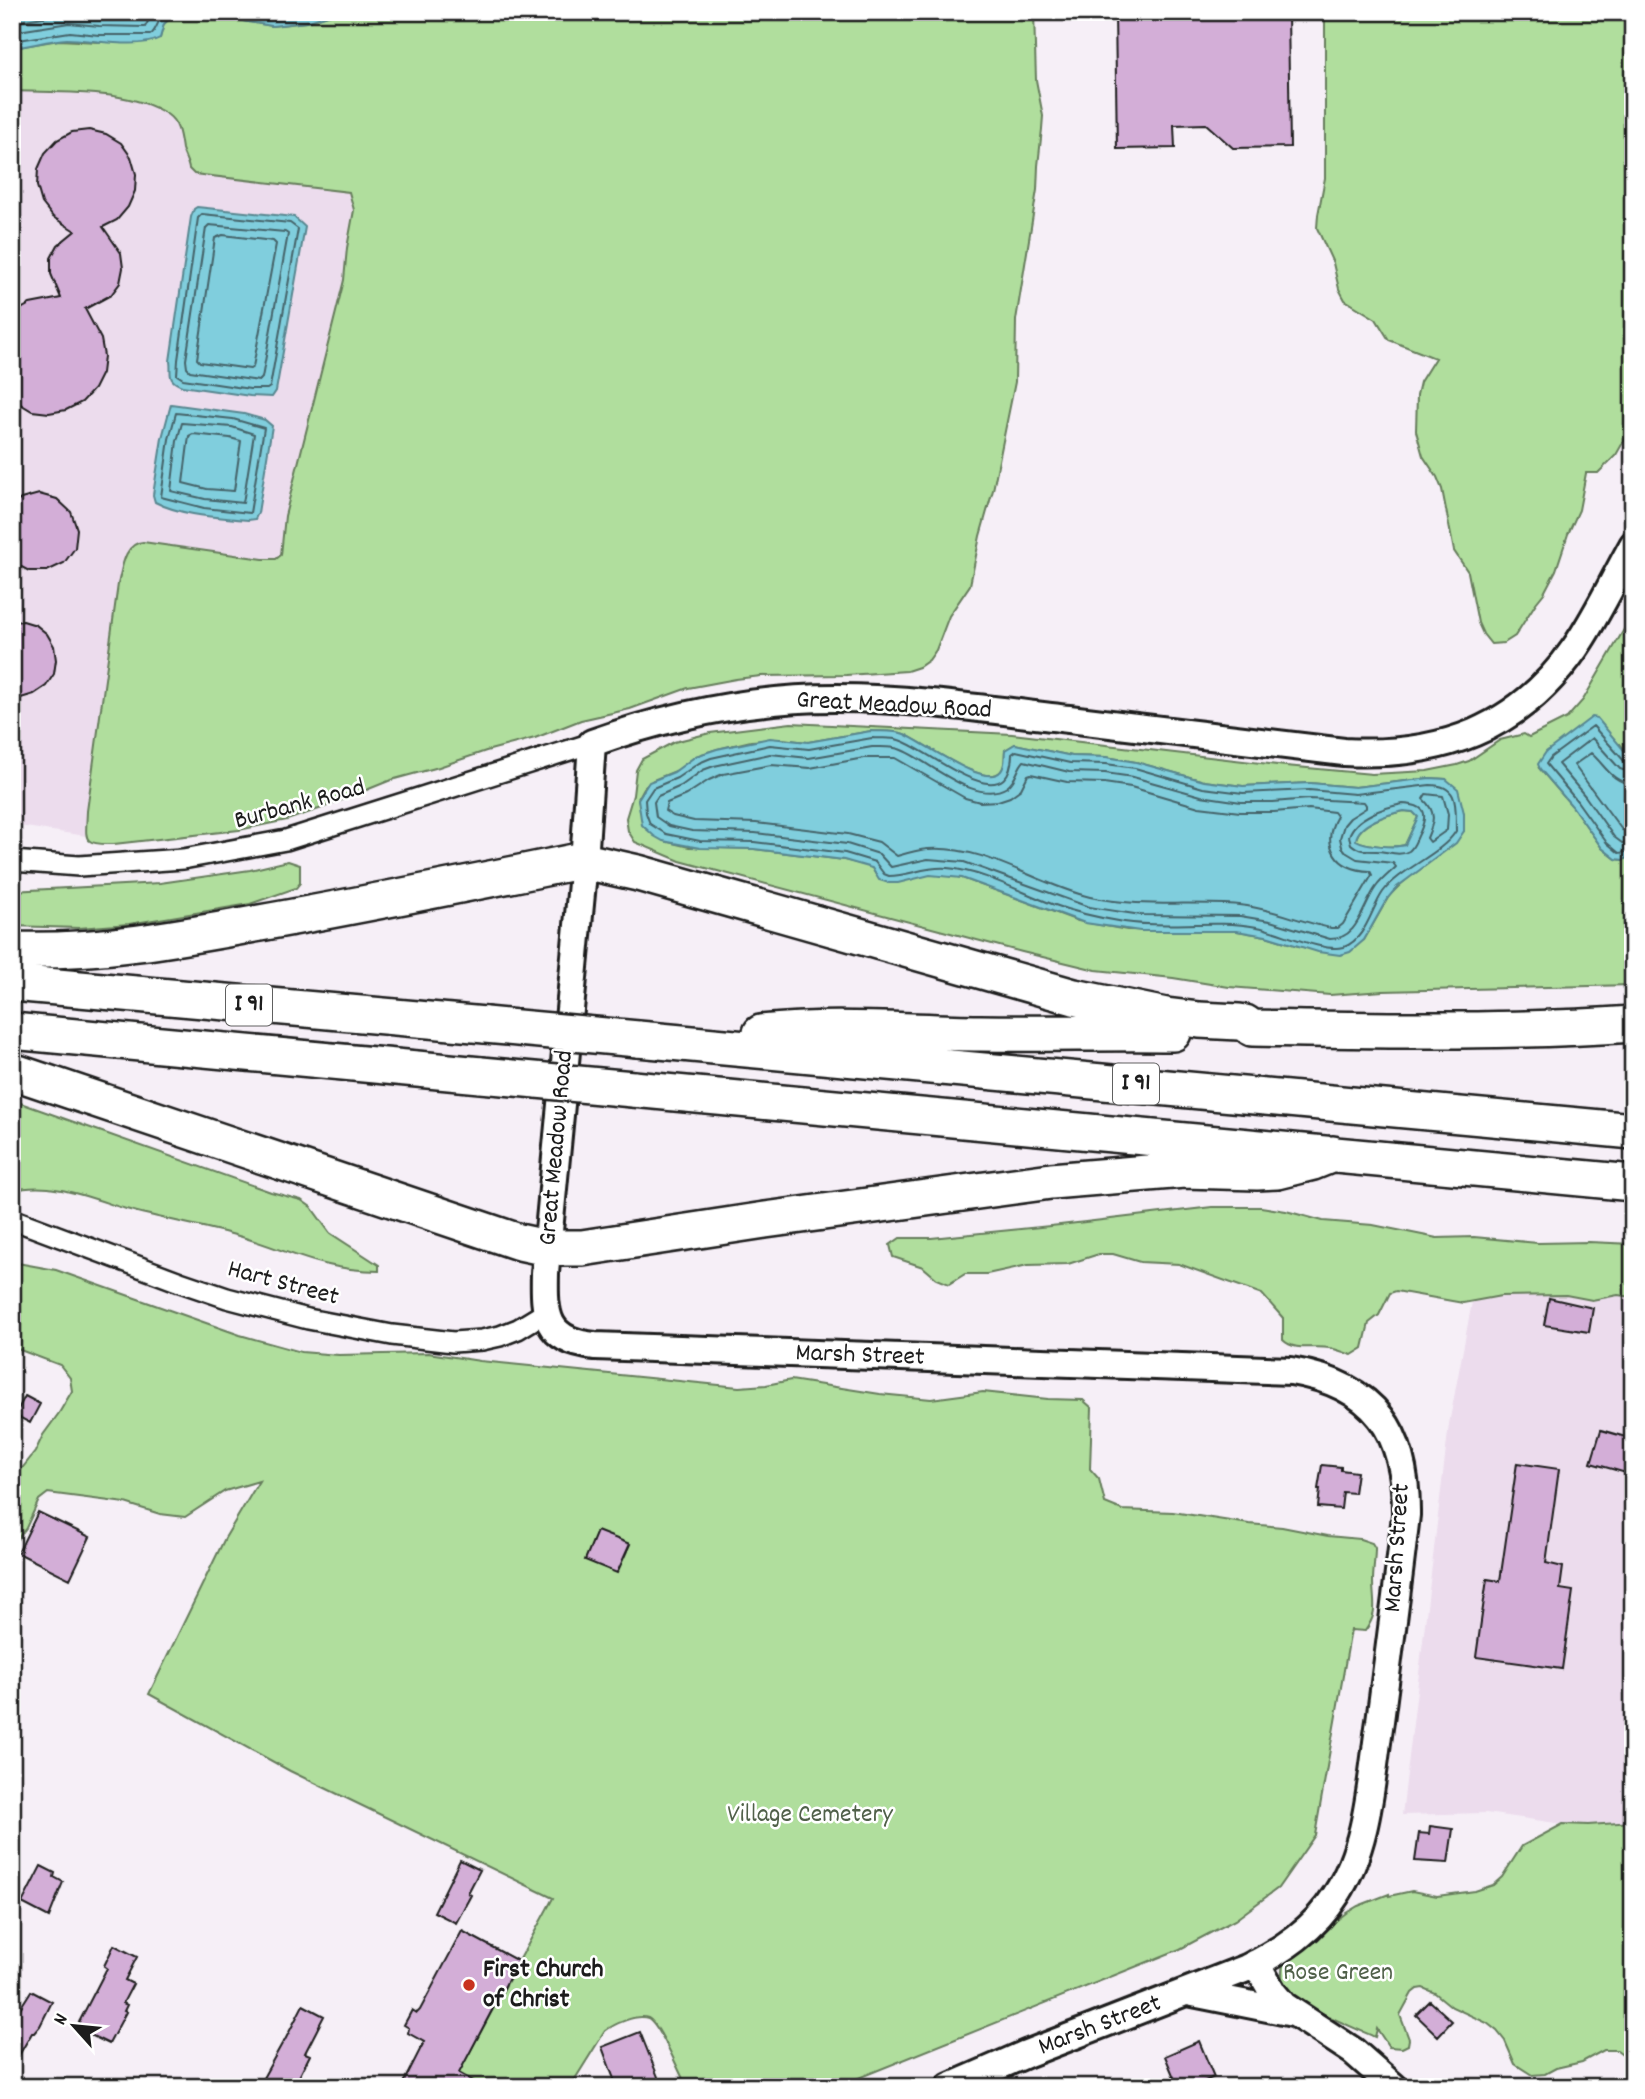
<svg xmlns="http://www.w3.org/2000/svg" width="1645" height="2099" font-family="Dekko,sans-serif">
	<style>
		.built { fill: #ecdced }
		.green { fill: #b0de9d; stroke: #667d5c; stroke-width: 2; fill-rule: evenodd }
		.water { fill: #80cedd; stroke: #588790; stroke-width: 2; fill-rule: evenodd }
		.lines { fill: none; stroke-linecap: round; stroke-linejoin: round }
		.shore { stroke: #446369; stroke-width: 2 }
		.building { fill: #d3aed7; stroke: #1c1c1c; stroke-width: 2 }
		.street-casing { stroke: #1c1c1c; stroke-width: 24 }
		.secondary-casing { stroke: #1c1c1c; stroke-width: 32 }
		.highway-casing { stroke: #1c1c1c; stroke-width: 40 }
		.street { stroke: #fff; stroke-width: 19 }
		.secondary { stroke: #fff; stroke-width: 26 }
		.highway { stroke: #fff; stroke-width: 35 }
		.highway-bridge-casing { stroke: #1c1c1c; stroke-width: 40; stroke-linecap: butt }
		.highway-bridge { stroke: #fff; stroke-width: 35 }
		.poi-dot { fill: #c8321e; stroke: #fff; stroke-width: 2.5 }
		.labels { text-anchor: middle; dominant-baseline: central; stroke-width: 5; stroke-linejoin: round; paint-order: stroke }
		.shield { fill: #fff; stroke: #606060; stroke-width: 2 }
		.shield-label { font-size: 24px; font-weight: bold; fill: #1c1c1c }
		.street-label { font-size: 26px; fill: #1c1c1c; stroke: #fff }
		.park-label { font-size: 26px; fill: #506049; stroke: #fff }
		.poi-label { font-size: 26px; font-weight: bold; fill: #1c1c1c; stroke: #fff; text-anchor: start }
	</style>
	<rect width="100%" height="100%" fill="#f6eff7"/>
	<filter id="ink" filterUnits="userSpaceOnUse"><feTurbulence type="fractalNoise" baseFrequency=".0143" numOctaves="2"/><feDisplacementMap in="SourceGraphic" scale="14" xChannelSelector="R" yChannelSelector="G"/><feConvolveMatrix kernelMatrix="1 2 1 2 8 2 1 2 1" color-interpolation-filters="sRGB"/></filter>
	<g filter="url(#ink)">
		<!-- built -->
		<path class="built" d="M12,91l107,5 23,6 28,14 10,17 3,19 6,11v6l124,19 30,2 6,1 5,19 -7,38 -3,32 -59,236 -4,39 -5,4h-13l-126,-16 -6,4 -6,11 -7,26 -31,227 -1,25 -74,-11z
			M1566,1295l26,5 26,-5 15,2v525l-45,3 -25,-1 -77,-11 -84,2 47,-391 23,-122 29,-6z"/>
		<!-- green -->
		<path class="green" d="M176,12h42l25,9 29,5 34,-4 24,-8 30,-2h674l2,68 7,36 -1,13 -4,37 -1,24 -21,130 -1,62 -22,108 -13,46 -10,49 -21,31 -13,34 -7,10 -10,7 -12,4 -61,4 -85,1 -25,3 -48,9 -58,21 -49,11 -46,18 -49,13 -47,16 -48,13 -69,28 -35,12 -48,10 -125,14c-33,1 -28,-4 -27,-33l31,-227c4,-15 6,-41 25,-42l120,17h13l5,-4 4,-39 59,-236 3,-32 7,-38 -5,-18 -155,-18 -5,-5c-1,-7 -5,-13 -7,-20 -2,-13 -3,-26 -14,-34 -38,-27 -110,-22 -156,-24v-43l47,-8 39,2 62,-4 4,-14z
			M1325,12h308v413l-17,30 -18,18h-12l-7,37 -11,24 -12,36 -12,23 -8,10 -21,33 -11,7 -13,1 -8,-10 -5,-11 -10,-51 -14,-21 -12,-62 -5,-12 -14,-21 -7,-25 1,-36 3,-13 15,-24 -46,-18 -13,-21 -31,-19 -6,-11 -6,-26 -16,-35 1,-13 7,-37z
			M1633,614v147l-13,-17 -81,24 33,38 30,42 14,11 7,1 10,-4v129l-250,6 -53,4 -101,-8 -56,-9 -77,-8 -74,-18 -342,-91 -45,-19 -7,-11 -2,-13 7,-23 3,-25 6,-11 32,-17 36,-9 81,-10 221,11 274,32 86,8 55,-3 30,-6 12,-4 31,-21 24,-6 5,3 38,-19 16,-18zM871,731c11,1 23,-1 33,3 18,7 81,56 97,37 5,-6 3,-14 4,-21l10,-6 57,12 34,1 30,5 68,19 39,5 67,-3 45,4 75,-9 16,1 18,34v18l-64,54 -11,11 -25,44 -66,6 -32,-10 -29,-5 -110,-1 -49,-9 -116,-43 -15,-3h-71l-4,-7 -4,-2 -24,-6 -90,-11 -65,-2 -25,-6 -19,-13 -7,-29 6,-11 9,-8 25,-10 18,-14 21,-7 34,-8 31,-2 26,3z
			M1404,811l9,1 5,5 -13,28c-10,3 -39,1 -49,-5 2,-17 33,-26 48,-29z
			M288,861l12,4v18l-4,5 -46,16 -121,20 -50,4 -67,-2v-35l148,-8 90,-13z
			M12,1100l259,92 30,8 10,7 19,26 49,32v6c-57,0 -91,-21 -144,-36 -36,-10 -73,-16 -109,-26 -36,-11 -76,-29 -114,-18z
			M1212,1207h49l25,4 37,10 50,4 64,13 37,-1 64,6 51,-1 44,2v53l-15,-2 -26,5 -26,-5 -65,1 -38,7 -67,-12 -6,2 -11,22 -10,8 -6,25 -11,7c-7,-2 -15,-6 -23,-7 -15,-3 -34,4 -46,-8v-22l-21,-24 -83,-30 -39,-2 -27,-8h-14l-31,10 -40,1 -41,9h-22l-16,10 -12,-5 -14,-12 -30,-10 -3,-12 10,-7h31l129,-13z
			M12,1262l44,8 184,65 61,17 38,3 89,-2 52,8 259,26 27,-2 25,-5 89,14 51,5 52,-7 65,7 35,1 9,8 -2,61 9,10 6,24 17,7 51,2 76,12 33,3 46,9 32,3 12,4 3,5c0,11 -2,23 -2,34 0,22 6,30 -8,49l-14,-1 -36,205 -37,53 -43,32 -55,29 -344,138h-149c-7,-13 -28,-64 -39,-69 -12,-4 -34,6 -43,13l-35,56h-86l-32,-12 13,-14 88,-163 -263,-127 -141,-77 76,-156 34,-57 -34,10 -40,26 -25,-3 -35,-11 -77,-10 -9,7 -13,28 -14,18v-65l23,-29 8,-17 16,-22 13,-22 -2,-13 -10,-13 -48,-18z
			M1633,1822v240l-16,-12h-13l-22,12 -26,6 -11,6 -13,1 -17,-11 -10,-23 -8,-10 -10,-8 -35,-16 -17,-14 -12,-5 -6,1 -5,4 -12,22 9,24 -1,6 -6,3 -13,-1 -12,-18 -2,8c-20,-9 -77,-32 -89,-48 -6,-8 -4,-18 -3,-27l63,-49 12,-7 31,-12v2l23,-5 25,5 38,-5 18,-6 9,-8 20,-31 41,-22 25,1z"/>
		<!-- water -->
		<path class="water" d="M12,12h164l-12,12 -4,14c-21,12 -69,1 -93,1 -19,1 -36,7 -55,9z
			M218,12h142l-29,2 -25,8 -34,4 -29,-5z
			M197,207l97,10 11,10 -29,164 -4,6 -22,-1 -68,-10c-16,-6 -10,-12 -12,-25l21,-144 3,-8z
			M171,404l73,10 21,6 7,6 -14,87 -3,6 -7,1c-30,-3 -66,-4 -93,-18l-2,-7 9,-57z
			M1592,717l5,1 36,43v95l-10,4 -7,-1 -14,-11 -30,-42 -32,-37 -2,-5 8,-12z
			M871,731c10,1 23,-1 33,3 18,7 82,56 97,37 5,-6 3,-14 4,-21l10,-6 57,12 34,1 30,5 68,19 39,5 67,-3 45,4 75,-9 16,1 12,10 6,24v18l-8,12 -59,44 -10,12 -23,41 -14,12 -10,3 -22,-3 -52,-16 -29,-5h-97l-55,-8 -123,-45 -32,-3 -32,8h-9l-10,-3 -7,-12 -28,-8 -90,-11 -54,-1 -37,-7 -9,-5 -12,-11 -4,-26 11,-17 25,-10 22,-16 21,-7 53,-11 38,4zM1404,811l9,1 5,5 -13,28c-10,3 -39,1 -49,-5 2,-17 33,-26 48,-29z"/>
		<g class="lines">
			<!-- shore -->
			<path class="shore" d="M240,12l32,7 41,-7
				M12,22l57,-9 68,3 4,-4
				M12,32l57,-9 30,3 46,1 8,-15
				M12,41l58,-9 29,3h51c7,-4 8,-16 14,-23
				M202,214l88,9 8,6 -28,158 -3,2h-17l-67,-10 -6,-4 1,-15 20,-142z
				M209,225l76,7 3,2 -26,144 -3,3 -69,-10 -3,-3 -1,-8 20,-132z
				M223,235l50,6 3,3 -23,123 -3,2 -50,-7 -3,-3 18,-121z
				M176,413l57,6 31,9 -14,85 -46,-5 -43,-11 8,-58z
				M182,423l50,4 22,7 -11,69 -38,-4 -34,-8 6,-50z
				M193,434l37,4 11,3 -7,50 -27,-2 -24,-6 6,-47z
				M872,738c8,1 19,-1 27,2 27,7 111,84 113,14l4,-3 54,12 36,1 29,4 68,20 40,5 66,-3 46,4 75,-9c31,0 25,24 26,46 -15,24 -55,37 -73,61 -12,17 -17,47 -39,55 -21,6 -65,-16 -87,-20 -44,-8 -89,2 -133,-5 -25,-4 -48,-9 -72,-18 -34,-13 -69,-33 -105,-36 -22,-2 -38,8 -58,8l-5,-2 -9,-12 -30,-9 -91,-11 -54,-1 -34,-7 -16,-10 -4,-11 -1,-13 8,-12 24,-10 22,-15 12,-5 59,-13 39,4z
				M872,747c8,0 19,-1 27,2 29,10 76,58 108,38 10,-7 10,-19 17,-26l45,11 36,1 28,4 68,19 40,6h32l36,-3 55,3 2,3v3l-16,10 -6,7 -4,13 2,9 5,6 10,6 36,4 3,4c-6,6 -14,12 -20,20 -14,19 -17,52 -46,52l-60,-18 -30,-5 -99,-1 -52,-8 -125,-45 -36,-3 -37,8 -12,-13 -32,-10 -92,-11 -63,-2 -23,-5 -13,-9 -2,-15 4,-6 23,-10 22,-16 11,-4 56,-12 39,4z
				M864,758h31l70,40 15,4 18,-1 12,-4 11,-8 7,-14 3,-1 36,8 37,1 27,4 68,20 41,5h34l35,-3 25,3 3,4c-17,30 0,54 33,55l2,4 -29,49 -5,4h-7c-31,-6 -60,-20 -92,-23 -50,-4 -99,3 -149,-8 -55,-13 -104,-52 -162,-48 -11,1 -21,4 -31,7l-18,-14 -31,-8 -92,-11 -62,-2 -21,-5 -8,-5 2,-8 19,-8 23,-15 14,-6 48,-9 39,3z
				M1633,765l-8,-3 -32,-36 -42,31 -5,7 31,37 30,42 12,10 14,-2
				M1633,773l-13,-4 -28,-31 -34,26 27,32 29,41 8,6 11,-1
				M1633,784c-21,-1 -28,-19 -42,-31l-17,12 48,65 11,1
				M1426,794l17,2 5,18 -1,16 -17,12 -3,-4c7,-16 10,-26 -4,-39z
				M1403,804c23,1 25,9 17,28 -4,7 -5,14 -11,19 -10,6 -22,0 -33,0 -11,0 -17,0 -25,-7l-2,-8c6,-19 36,-29 54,-32z"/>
		</g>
		<!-- building -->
		<path class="building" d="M1115,12h173l2,135 -57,1 -27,-24 -32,1 1,23 -58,1z
			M89,130l17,4 15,9 10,14 5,17 -1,17 -7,16 -11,13 -14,7 18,26 2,15 -3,15 -9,12 -26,14 16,30 3,17 -2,17 -8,16 -12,13 -16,8 -17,3 -17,-2 -20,-12v-85l18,-10 31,-6 -10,-24v-16l7,-13 17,-14 -22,-14 -11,-14 -5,-17 1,-17 7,-16 12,-13 15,-8z
			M39,494l18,5 14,13 6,17 -2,19 -11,15 -17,8h-18l-17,-9v-56l9,-7z
			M23,621l13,4 11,9 7,12 2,14 -2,14 -8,12 -12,8 -13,4 -9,-1v-75z
			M1549,1298l44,10 -4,24 -45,-7z
			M25,1396l15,8 -10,19 -15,-8z
			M1601,1430l32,9v36l-42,-12z
			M1517,1463l42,6 -13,94 17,4 -3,22 13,2 -11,78 -86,-12 11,-78 13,2z
			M1322,1465l19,2v3l16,2 -3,21 -11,-1 -2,17 -23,-2 2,-18h-2z
			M38,1512l52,25 -20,42 -52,-26z
			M597,1531l33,13 -13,29 -32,-13z
			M1430,1826l23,3 -5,34 -33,-2 4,-28 10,1z
			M460,1860l20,10 -12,23 3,2 -15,28 -22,-11z
			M41,1866l14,7 -1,4 9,5 -14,35 -27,-14z
			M462,1931l56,30 -59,112 25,14h-83l23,-45 -16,-9 1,-5 -5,-3 8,-15 5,3 3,-3z
			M114,1945l23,12 -12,23 8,4 -10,19 4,2 -3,6 2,1 -17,32 -33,-16 31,-60 -3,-2z
			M31,1991l21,11 -12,24 -6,7h-2l-20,34v-46z
			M1430,2001l22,20 -14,15 -22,-21z
			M303,2005l21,11 -19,37 5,2 -16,32h-36l25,-45h1z
			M640,2032l22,55h-45l-15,-40z
			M1199,2041l15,36 -22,10h-14l-13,-31z"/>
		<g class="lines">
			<!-- street casing -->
			<g class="street-casing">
				<path id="street" d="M12,861l67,5 104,-7 103,-19 306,-97
					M12,1219l168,63 47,16 81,21 84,16 61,7 29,-2 18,-4 18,-7 28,-17"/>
			</g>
			<!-- secondary casing -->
			<g class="secondary-casing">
				<path id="secondary" d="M1256,1963l17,30 11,13 69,45 41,36
					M1188,1992l105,21
					M950,2087l76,-33 221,-86c34,-17 68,-39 89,-73 33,-50 35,-116 44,-174 9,-69 18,-137 26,-206 1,-83 -31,-130 -115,-144l-696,-25c-50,-5 -51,-31 -50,-73l39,-411 8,-119c78,-28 161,-45 244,-45 78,0 156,12 233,21 92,11 183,22 275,33 96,5 174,-22 231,-104 22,-32 39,-69 58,-103"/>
			</g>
			<!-- highway casing -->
			<g class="highway-casing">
				<path id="highway" d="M12,950c84,3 166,-12 248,-27 85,-15 170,-32 255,-49l59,-12 19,1 45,10 436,124 92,19 33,4 40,2 6,1 7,5c127,2 254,5 381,-4
					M12,983l473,42
					M12,1031l469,44
					M761,1033c73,-8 146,-1 219,0 65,1 129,-1 193,0
					M638,1039l995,92
					M12,1071l507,171 28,6h35l183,-28 286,-39 133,-11 73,2 20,-1 36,-9 20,-8
					M633,1089l1000,94"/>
			</g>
			<!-- street -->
			<use href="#street" class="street"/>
			<!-- secondary -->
			<use href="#secondary" class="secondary"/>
			<!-- highway -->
			<use href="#highway" class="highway"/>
			<!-- highway-bridge casing -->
			<g class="highway-bridge-casing">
				<path id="highway-bridge" d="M485,1025l153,14
					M481,1075l152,14"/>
			</g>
			<!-- highway-bridge -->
			<use href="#highway-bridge" class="highway-bridge"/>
		</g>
	</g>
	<!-- markers -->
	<circle class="poi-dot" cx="469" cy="1985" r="7"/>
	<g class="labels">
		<!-- shield labels -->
		<g class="shield">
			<rect x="226" y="984.5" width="46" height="41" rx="5"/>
			<rect x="1113" y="1063.5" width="46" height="41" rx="5"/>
		</g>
		<g class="shield-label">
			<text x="249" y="1005">I 91</text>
			<text x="1136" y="1084">I 91</text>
		</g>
		<!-- street labels -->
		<g class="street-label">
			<text transform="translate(894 706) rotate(3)">Great Meadow Road</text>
			<text transform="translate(300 805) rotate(-15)">Burbank Road</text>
			<text transform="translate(557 1148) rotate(-85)">Great Meadow Road</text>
			<text transform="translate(283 1284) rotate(15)">Hart Street</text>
			<text transform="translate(860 1356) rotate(2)">Marsh Street</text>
			<text transform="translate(1398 1548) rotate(-86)">Marsh Street</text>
			<text transform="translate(1100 2026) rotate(-21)">Marsh Street</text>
		</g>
		<!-- park labels -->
		<g class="park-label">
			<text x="810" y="1815">Village Cemetery</text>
			<text x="1338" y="1973">Rose Green</text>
		</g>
		<!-- poi labels -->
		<g class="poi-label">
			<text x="483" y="1970">First Church<tspan x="483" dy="30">of Christ</tspan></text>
		</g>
	</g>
	<!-- margin -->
	<rect width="1645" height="2099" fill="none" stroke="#fff" stroke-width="42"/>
	<rect x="21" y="21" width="1603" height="2057" fill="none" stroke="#1c1c1c" stroke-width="2.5" filter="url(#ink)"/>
	<!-- north arrow -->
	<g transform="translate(74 2026) rotate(297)" stroke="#ffffff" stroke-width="5" paint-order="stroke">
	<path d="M0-5L12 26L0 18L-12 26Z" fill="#1c1c1c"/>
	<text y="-10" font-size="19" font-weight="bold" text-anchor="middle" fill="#1c1c1c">N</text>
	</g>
</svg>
